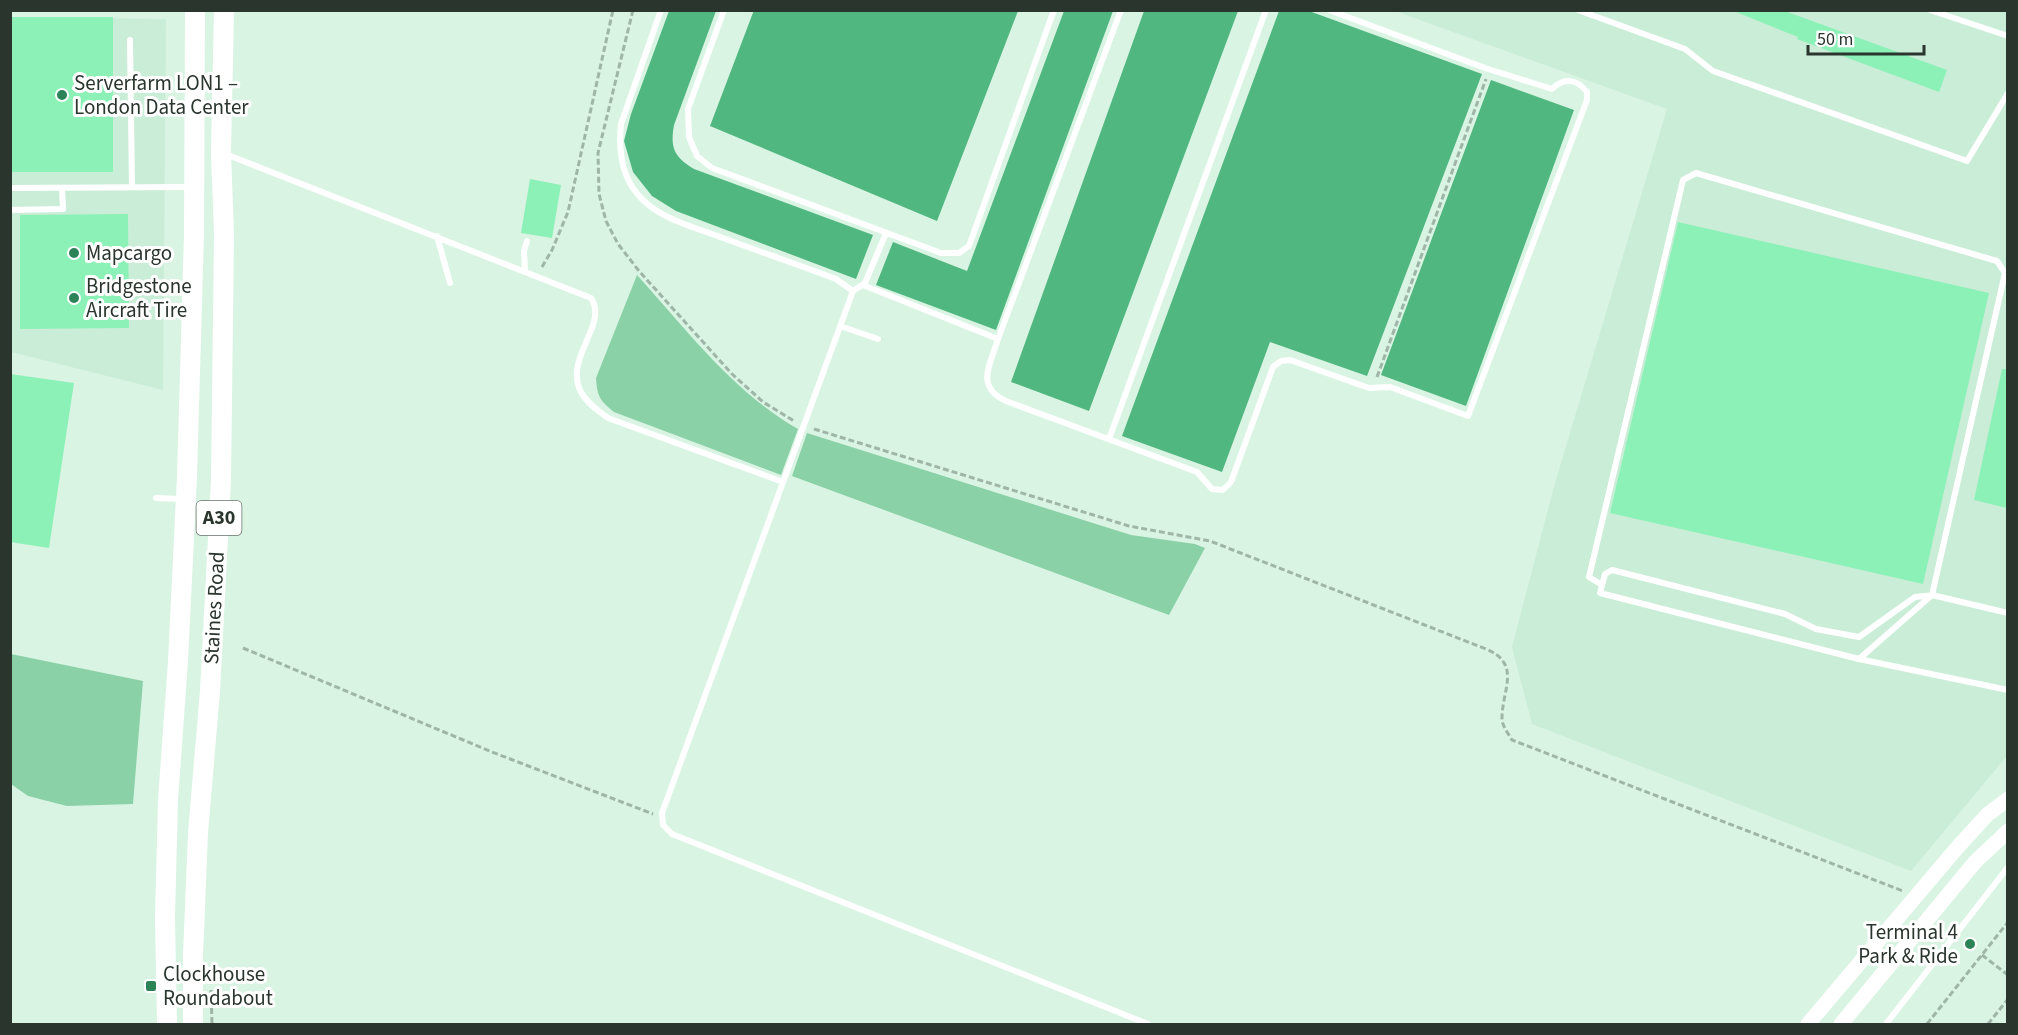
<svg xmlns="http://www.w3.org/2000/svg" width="2018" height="1035" font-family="'Source Sans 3',sans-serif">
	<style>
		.built { fill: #caedd7 }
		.green { fill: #8bd1a7 }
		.water { fill: #51b780 }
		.building { fill: #8cf1b7 }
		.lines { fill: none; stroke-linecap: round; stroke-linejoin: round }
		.path { stroke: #9fb5a7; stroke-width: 3; stroke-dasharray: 6 3; stroke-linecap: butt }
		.service { stroke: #fff; stroke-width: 6 }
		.tertiary { stroke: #fff; stroke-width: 15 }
		.trunk { stroke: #fff; stroke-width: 20 }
		.poi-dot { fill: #2c8357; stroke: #fff; stroke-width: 2 }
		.labels { text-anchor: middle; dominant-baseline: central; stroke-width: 6; stroke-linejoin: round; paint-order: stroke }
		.shield { fill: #fff; stroke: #6a726d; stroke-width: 1.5 }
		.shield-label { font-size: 20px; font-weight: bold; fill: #2a352e }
		.poi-label { font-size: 21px; fill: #2a352e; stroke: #fff; text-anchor: start }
		.street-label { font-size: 21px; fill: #2a352e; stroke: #fff }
	</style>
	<rect width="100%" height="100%" fill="#d9f4e3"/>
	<!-- built -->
	<path class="built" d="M1395,11h612v745l-96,115 -379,-147 -20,-77 43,-164 112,-374z
		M10,17l156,2 -3,371 -152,-38z"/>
	<!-- green -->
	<path class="green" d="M637,275c50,55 96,117 161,154l-17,46 -167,-63c-14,-11 -17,-16 -18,-34z
		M807,433l324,102 64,9 10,4 -36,67 -377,-139z
		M11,654l132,27 -10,123 -66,2 -39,-10 -17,-12z"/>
	<!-- water -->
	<path class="water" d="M754,10l264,1 -81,210 -227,-95z
		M669,11h47l-42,114c-4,23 0,32 20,44l179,66 -17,44 -180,-68 -24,-15 -19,-24 -9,-31 7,-27z
		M1064,11h49l-117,319 -120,-45 17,-43 74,29z
		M1144,11h94l-149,400 -78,-29z
		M1279,11h30l173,63 -115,302 -97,-34 -48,130 -100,-36z
		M1491,80l83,30 -108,296 -85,-31z"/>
	<!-- building -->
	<path class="building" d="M1731,10h51l165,60 -8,22 -142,-53 1,-2z
		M10,17h103v155h-103z
		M530,179l31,6 -9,53 -31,-5z
		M128,214l1,114 -109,1v-114z
		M1678,222l311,71 -66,291 -313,-71z
		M2002,369h5v139l-33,-8z
		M10,374l64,9 -25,165 -39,-6z"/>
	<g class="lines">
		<!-- path -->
		<path class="path" d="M633,10l-35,143 1,41 7,27 12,23 21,27 92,102 32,29 31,19
			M542,267l10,-17 16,-38 45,-202
			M1377,377l109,-298
			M814,429l315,97 81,15 276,108c36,15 16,41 16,69 0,8 6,15 10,22l391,151
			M243,648l249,104 161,62
			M1982,955l26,20
			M211,990l1,34
			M1927,1024l81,-102
			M1988,1024l20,-25"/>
		<!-- service -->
		<path class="service" d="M661,10l-40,114c-3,28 1,57 23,77 20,19 53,27 79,37 38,14 76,27 113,41l17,12
			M724,10l-36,99 1,28 8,19 15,12 229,85h18l10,-7 85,-236
			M1121,10l-123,329c-8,26 -23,48 8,62l191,71 15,17 11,1 8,-8 42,-115 8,-6 9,-1 79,28 21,-1 78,29 119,-316v-8c-10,-13 -23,-15 -35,-3l-67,-21 -156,-58
			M1578,10l107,39 28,22 254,90 41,-68
			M1930,10l78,26
			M130,40l2,147
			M223,153l368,145c18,27 -28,60 -10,94 6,11 17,19 27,26l175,64
			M10,188l181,-1
			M10,210l53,-1 -1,-21
			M886,233l-21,50 -12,8 -191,522 1,12 9,9 476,190
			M437,236l13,47
			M525,272l-1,-21 3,-10
			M863,285l135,54
			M840,326l38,13
			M1109,439l157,-429
			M156,498l26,1
			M1602,585l-13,-8 94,-397 13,-7 301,88 8,12 -73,322 -73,64
			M2008,613l-76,-18 -17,2 -56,40 -43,-8 -31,-15 -173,-44 -7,4 -5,19 259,66 149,31
			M1886,1024l122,-157"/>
		<!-- tertiary -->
		<path class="tertiary" d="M1808,1024l148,-175 31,-34 21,-16
			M1841,1024l134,-162 33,-31"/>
		<!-- trunk -->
		<path class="trunk" d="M167,1024l-2,-107 3,-117 10,-139 9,-185 7,-242 1,-224
			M193,1024v-69l5,-122 12,-142 11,-211 3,-245 -3,-83 3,-142"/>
	</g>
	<!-- markers -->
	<g class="poi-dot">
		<circle cx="62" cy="95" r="6"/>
		<circle cx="74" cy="253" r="6"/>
		<circle cx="74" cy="298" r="6"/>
		<circle cx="1970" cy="944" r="6"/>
		<rect x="145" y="980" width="12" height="12" rx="3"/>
	</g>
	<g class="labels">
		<!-- shield labels -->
		<rect class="shield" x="196.5" y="501" width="45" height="34" rx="4.5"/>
		<g class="shield-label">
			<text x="219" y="518">A30</text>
		</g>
		<!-- poi labels -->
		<g class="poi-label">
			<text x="74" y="83">Serverfarm LON1 –<tspan x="74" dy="24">London Data Center</tspan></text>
			<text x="86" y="253">Mapcargo</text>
			<text x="86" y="286">Bridgestone<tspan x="86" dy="24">Aircraft Tire</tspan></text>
			<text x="1958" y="932" text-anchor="end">Terminal 4<tspan x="1958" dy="24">Park &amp; Ride</tspan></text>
			<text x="163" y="974">Clockhouse<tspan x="163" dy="24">Roundabout</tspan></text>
		</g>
		<!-- street labels -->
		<g class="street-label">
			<text transform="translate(214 608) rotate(-87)">Staines Road</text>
		</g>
	</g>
	<!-- border -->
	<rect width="2018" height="1035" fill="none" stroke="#2a352e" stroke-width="24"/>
	<!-- scale -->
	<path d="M1808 45v9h116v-9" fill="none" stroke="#2a352e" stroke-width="3"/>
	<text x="1817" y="45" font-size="18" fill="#2a352e" stroke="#ffffff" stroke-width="4.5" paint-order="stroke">50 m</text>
</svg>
